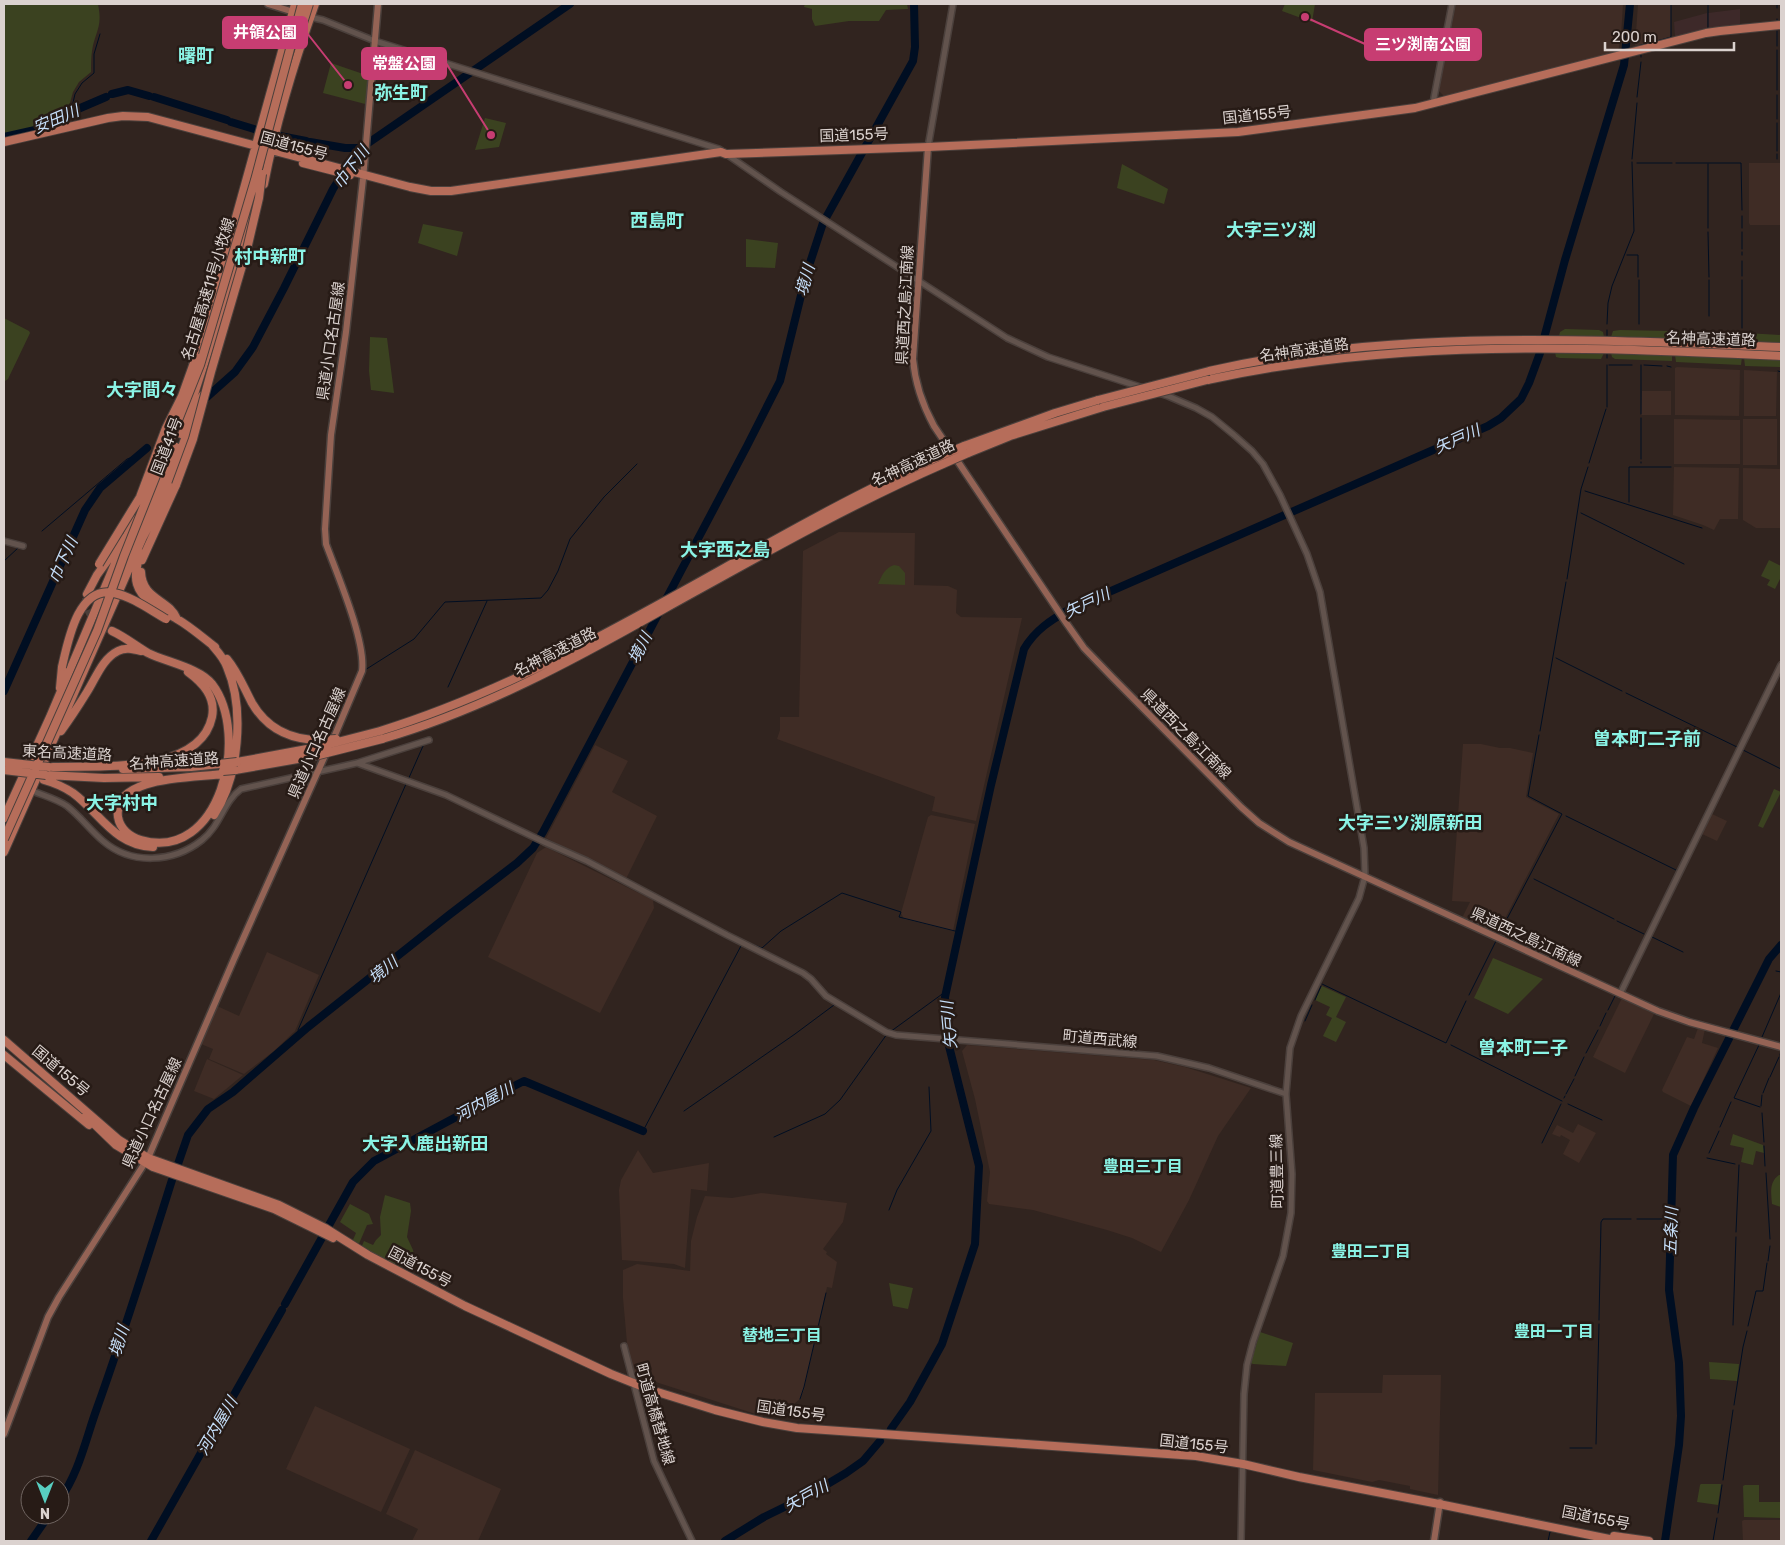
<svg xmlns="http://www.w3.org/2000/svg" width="1785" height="1545" font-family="Rubik,'Noto Sans JP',sans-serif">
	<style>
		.commercial { fill: #3d2929 }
		.built { fill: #3f2c25 }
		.green { fill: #3b4220 }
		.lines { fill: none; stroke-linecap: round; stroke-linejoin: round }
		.stream { stroke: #000e22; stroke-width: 1 }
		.river { stroke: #000e22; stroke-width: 8 }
		.highway-tunnel { stroke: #4a3e39; stroke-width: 8; stroke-dasharray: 8 4; stroke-linecap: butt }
		.minor-casing { stroke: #4b403c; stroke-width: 8 }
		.major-casing { stroke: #4b403c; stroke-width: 9 }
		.highway-casing { stroke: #4b403c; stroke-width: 10 }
		.minor { stroke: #62534d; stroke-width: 5 }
		.major { stroke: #946355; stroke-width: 6 }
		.highway { stroke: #b66d5a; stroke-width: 8 }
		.highway-bridge-casing { stroke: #4b403c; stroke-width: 10; stroke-linecap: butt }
		.highway-bridge { stroke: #b66d5a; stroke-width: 8 }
		.labels { text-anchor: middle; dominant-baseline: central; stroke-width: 5; stroke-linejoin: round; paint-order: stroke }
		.street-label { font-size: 15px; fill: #dbd2cf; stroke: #271b16 }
		.water-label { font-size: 16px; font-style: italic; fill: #c5def9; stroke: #271b16 }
		.neighbourhood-label { font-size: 16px; font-weight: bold; fill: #8af3e5; stroke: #271b16 }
		.quarter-label { font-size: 18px; font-weight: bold; fill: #8af3e5; stroke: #271b16 }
		.leader { fill: none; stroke: #c73d72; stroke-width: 2 }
		.callout-dot { fill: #c73d72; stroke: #271b16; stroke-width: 2 }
		.callout { fill: #c73d72; stroke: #c73d72; stroke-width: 2 }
		.callout-label { font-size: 16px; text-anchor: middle; font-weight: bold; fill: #fff }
	</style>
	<rect width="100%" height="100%" fill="#31241f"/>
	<!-- commercial -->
	<path class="commercial" d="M1740,9v15l-32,5v-16z
		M1707,13v16l-32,8 -1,-15z"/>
	<!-- built -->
	<path class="built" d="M1456,4h167l-2,32 -3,16 -174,44 -5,-5z
		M1638,4h33v33l-36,9z
		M1749,163h32v62h-31l-1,-2z
		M1677,367l63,3 -1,46 -64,-1v-47z
		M1744,370l33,2 -1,44h-32z
		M1642,391h29v24h-30z
		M1674,419l66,1v44h-66z
		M1743,419h34v46h-34z
		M1674,467l65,1 -1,51h-18l-6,11 -11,-5 -30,-10z
		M1743,468l38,1v59h-25l-13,-8z
		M839,532l76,1 -1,52 34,1 9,4 -1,23 5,4 61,1 -46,203 -44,-10 3,-14 -158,-58 3,-9v-13h19l4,-166z
		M1463,744h18l19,4h10l23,5 -7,44 33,17 -62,120 -35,-16 8,-16 -18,-1z
		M595,745l33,16 -16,31 45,24 -31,63 -80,-41z
		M1712,814l15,7 -10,20 -15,-7z
		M931,815l44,9 -22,107 -49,-12 -3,-6 27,-96z
		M546,847l107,53 1,8 -54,105 -112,-56 49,-104z
		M267,952l52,23 -24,56 -21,20 -30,23 -35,-15 4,-10 -12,-5 16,-38 22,10z
		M1622,998l32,16 -29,59 -32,-16z
		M1698,1028l7,1 -3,14 16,5 -27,58 -28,-14 -1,-2 25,-53 7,2z
		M967,1045l187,15 31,7 66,21 -33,48 -29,64 -28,52 -29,-14 -25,-8 -74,-20 -44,-6 -2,-3 3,-29 -15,-73 -13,-48z
		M207,1059l36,16 -29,24 -20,-8z
		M1578,1124l18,9 -17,30 -16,-9 7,-14 -9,-5 -1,2 -8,-3 5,-9 16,8z
		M638,1150l15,23 56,-10 -2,28 -16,-2 -6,79 -11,-4 -52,-4 -3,-70 2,-10z
		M761,1193l86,10 -4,19 -20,27 4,3 -1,2 11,8 -5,26 -5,-1 -23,103 -4,9 -11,9 -14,-4 -13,12 -122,-39 -8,-8 -5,-26 -4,-45v-28l14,-6 53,7 1,-30 6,-24 8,-21 27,2z
		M1383,1375h58l-3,120 -28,-6v-3l-31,-6 -7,2 -59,-12 2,-77h67z
		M315,1406l95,43 -29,63 -95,-43z
		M415,1450l86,39 -23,52h-66l6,-12 -32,-15z
		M1744,1520h37v21h-38l-1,-20z"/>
	<!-- green -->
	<path class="green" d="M4,4h94c5,24 -3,27 -6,47 -1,7 -1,14 -1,21l-12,10 -6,10 -5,18 -26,15 -38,9z
		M805,4h102l1,5 -22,1 -7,11h-30l-34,5 -3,-7v-10l-8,-2z
		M1285,4h30l-3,18 -30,-11z
		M331,63l41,14 -3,28 -46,-12z
		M485,118l21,5 -7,24 -24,3z
		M1122,164l46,25 -4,15 -47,-16z
		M423,224l40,8 -6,24 -39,-13z
		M746,239l32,4 -3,25 -29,-1z
		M4,318l25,13 1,2 -22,46 -3,2z
		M1565,329l34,1 4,2 1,5 -45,-1 1,-4z
		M1620,330l51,1 1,8 -61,-2 2,-6z
		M1677,331l63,2 2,8 -67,-2z
		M1746,333l35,2v8l-36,-1z
		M370,337l17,1 7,55 -23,-3 -2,-19z
		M1555,352l49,1 -3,6 -41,-1 -4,-1z
		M1611,353l61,2v6l-57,-2 -3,-2z
		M1675,355l67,2 -1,8 -65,-3z
		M1744,358l37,1v8l-36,-1z
		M1769,560l12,6v11l-6,12 -8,-4 3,-5 -9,-4z
		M894,565l5,1 6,7v12l-27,-1c4,-9 7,-16 16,-19z
		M1774,789l7,3 -18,36 -5,-2z
		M1493,958l50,21 -35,35 -34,-16z
		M1322,986l24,11 -10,20 10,5 -10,20 -13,-6 9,-18 -6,-3 4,-8 -15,-7z
		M1733,1134l30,11 1,8 -8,-2 -3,14 -12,-3 3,-14 -14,-3z
		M1779,1175h2v32l-9,-3c-1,-11 -3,-22 7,-29z
		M385,1195l25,8 1,8 -4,26 6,13 2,11 -10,1 -6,7 -38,-21 3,-7 9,4 3,-5 5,-5 -1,-18z
		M350,1204l19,10 4,10 -6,1 -9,21 -6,-4 4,-9 -16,-11z
		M889,1283l24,5 -5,21 -15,-3z
		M1260,1332l33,11 -7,23 -33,-2 -2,-1z
		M1709,1362l30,2 -2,17 -27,-2z
		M1701,1484h20l-3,21 -21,-3 3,-17z
		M1745,1485h14v17h22v16l-37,-1 -1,-31z"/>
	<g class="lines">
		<!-- stream -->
		<path class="stream" d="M1708,4v24
			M1777,4v4
			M1777,19v1
			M1777,31v15
			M1657,41l14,-4v-33
			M1641,45l11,-3
			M1777,50v40
			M1632,56l9,-2v3
			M1777,95v24
			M1637,97l4,-35
			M72,107l3,-13 7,-11 12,-10v-19l6,-20
			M1777,123v28
			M1777,154v5
			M1632,159l5,-56
			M1637,163h35
			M1676,163h65l1,47
			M1708,164v64
			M1742,216v12
			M1708,232l1,45
			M1742,232v17
			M1742,252v3
			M1627,255h11v22
			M1742,261v15
			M1639,280v44
			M1709,280v36
			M1742,280v48
			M1607,324l1,-21 4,-17 22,-55 -2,-69
			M1607,336v-6
			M1607,358v-5
			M1607,365v42
			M1609,365h23
			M1644,365l18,1
			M1667,366l4,1
			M1778,371l3,1
			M1641,414v-49
			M1641,418v41
			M1641,462v1
			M1589,463l17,-54
			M1585,491l117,37
			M1629,502v-35h42
			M1581,513l103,51
			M42,531l85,-72 11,-4
			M4,561l14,-13
			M1567,579l14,-90 7,-22
			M1556,658l66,33
			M365,670l49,-31 31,-37 96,-4 7,-8 10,-19 12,-32 34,-42 33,-33
			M1769,684l7,-14
			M448,687l39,-86
			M1626,693l111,54
			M1540,731l26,-149
			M1739,745l28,-58
			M1743,750l38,19
			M408,780l15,-34
			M1566,816l110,54
			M1534,879l80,40
			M1617,921l27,13
			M1499,934l63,-120 -34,-18 11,-61
			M1650,936l33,16
			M749,943l13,5 19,-17 61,-38 59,19 -2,5 60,15
			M1776,971l5,1
			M1322,984l124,59 20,-42
			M1469,995l27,-54
			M1315,1000l6,-14
			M1608,1010l7,-14
			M1305,1021l7,-16
			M1600,1026l6,-13
			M298,1030l108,-246
			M890,1032l55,-40
			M1762,1037l19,-44
			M1451,1045l111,56
			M1759,1045l-25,53 26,9
			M1586,1053l12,-23
			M1780,1055l1,-4
			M1575,1076l9,-19
			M1770,1077l9,-20
			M1763,1093l6,-15
			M1566,1094l8,-15
			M1564,1098l1,-2
			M1568,1104l34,16
			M1761,1106l1,-11
			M684,1111l111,-77 39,-29
			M1762,1113l2,29
			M1720,1127l11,-25
			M643,1131l99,-187
			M774,1137l51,-23 15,-14 47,-66
			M1542,1143l19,-39
			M1764,1146l1,20
			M1709,1153l10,-22
			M1707,1158l28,6
			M1766,1173l4,66
			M889,1210l8,-20 34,-59 -2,-44
			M1637,1219h25
			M1668,1219l3,1
			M1736,1232l3,-67
			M1768,1261l2,-15
			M1599,1320l2,-98 2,-3h28
			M1733,1325l3,-88
			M1748,1326l8,-35h7l4,-28
			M800,1399l4,-12 22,-94
			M1734,1405l9,-58 4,-16
			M1596,1444l3,-120
			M1570,1448h22
			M1723,1480l10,-70
			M1718,1513l4,-28
			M1548,1541l2,-9
			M1713,1541l4,-23"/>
		<!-- river -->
		<path class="river" d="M112,94l16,-4 21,6
			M154,97l73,23
			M231,122l23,7
			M280,136l26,5
			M4,137l40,-9 27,-16 35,-15
			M310,142l35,6h16
			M207,397l28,-25 18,-25 31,-59 49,-99 15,-24 13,-17 209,-144
			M4,691l81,-181 15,-22 47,-40
			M178,1164l10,-29 20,-26 25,-17 75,-65 141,-112 68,-52 16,-15 10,-16 204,-386 33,-65 26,-106 17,-52 90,-162 2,-14 -1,-43
			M285,1304l68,-122 21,-21 140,-75 10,-5 119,50
			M891,1429l19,-27 32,-58 33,-100 4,-78 -30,-120 -4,-25v-24l46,-212 33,-136c11,-19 27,-29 46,-40l418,-183 13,-8 20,-19 8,-16 11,-30 25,-93 59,-195 6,-61
			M60,1499c19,-26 26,-61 37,-91 27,-75 51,-152 75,-228
			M31,1541l18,-26
			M151,1541l131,-231
			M725,1541l39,-24 45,-22 37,-22 17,-12 17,-20
			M1665,1541l14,-96 2,-29 -2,-53 -10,-73 4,-135 21,-47 65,-129 10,-20 12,-14"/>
		<!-- highway-tunnel -->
		<path class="highway-tunnel" d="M86,598c1,19 11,25 26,33"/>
		<!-- minor casing -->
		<g class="minor-casing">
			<path id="minor" d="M310,17l13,3 52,21 344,108 62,43 226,146 41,19 120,39 28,12 16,9 22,18 18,16 11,13 17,31 27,59 13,38 44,256 1,28 -6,22 -58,118 -11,32 -4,46 6,80 -1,39 -8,43 -30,86 -6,23 -3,29 -3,147
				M1433,103l19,-99
				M928,147l25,-143
				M4,541l19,5
				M357,763l89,32 98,47 43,19 140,74 76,38 8,6 15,17 60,36 10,3 261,21 52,12 77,26
				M28,789c13,6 27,9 39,17 13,10 23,24 36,35 28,24 70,22 99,-1 19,-15 21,-38 39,-51l116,-26 72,-23
				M1620,994l161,-329
				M624,1346l30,115 38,80"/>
		</g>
		<!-- major casing -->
		<g class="major-casing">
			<path id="major" d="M268,4l29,9
				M928,147l-15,212c2,25 9,45 21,67l133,198 17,24 28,29 129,130 18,16 30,19 369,169 31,11 92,25
				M332,742l30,-71c4,-30 -25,-97 -36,-127l-1,-15 6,-94 15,-103 17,-153 15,-175
				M4,1434l44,-117 11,-20 89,-139 86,-199 93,-208
				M1434,1541l6,-39"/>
		</g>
		<!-- highway casing -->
		<g class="highway-casing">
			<path id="highway" d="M4,142l104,-24 15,-2 25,1 262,70 21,4h20l270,-39 5,2 202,-7 310,-15 177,-24 291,-75 14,-2 61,-6
				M303,163l47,12
				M264,184c12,-62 30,-121 51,-180
				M193,363l27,-88 75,-271
				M1209,371c187,-43 382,-31 572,-24
				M1207,380c192,-42 380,-33 574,-24
				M181,434l41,-125 33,-109
				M964,446l91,-33 43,-13
				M968,453l42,-17 93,-29
				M140,553c-2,9 -6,21 -3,31 5,17 26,27 40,35 14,8 26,19 38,28
				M142,560l34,-75
				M141,572c1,28 28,27 36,47
				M122,579l4,-21 23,-47 27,-64
				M87,594l10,-19 27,-37
				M112,631c13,6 24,15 36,22 18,9 52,15 64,31 39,51 8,179 -71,156 -11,-3 -21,-11 -23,-23 -6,-42 78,-39 105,-43
				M212,645c6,7 12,13 15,22 18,42 12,110 -13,148
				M227,659c11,13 17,29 25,44 15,26 39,37 68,37
				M60,688l2,-21
				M61,731c9,-12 18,-26 26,-39 9,-14 15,-33 31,-41 7,-4 15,-2 23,0
				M380,731c200,-62 370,-191 560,-275
				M382,739c100,-29 192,-79 282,-130 92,-51 183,-103 279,-145
				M237,762l81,-15
				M53,767c44,-2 147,8 159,-50 4,-20 -9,-34 -24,-45
				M123,769l68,-2 28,-3
				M235,770l80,-14
				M46,775l58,3 55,-1
				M44,780c11,3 20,7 29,13 27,20 42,53 80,54
				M4,818l46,-101 94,-222
				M4,852l139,-315c25,-44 39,-95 59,-141
				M4,1040l115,100 29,18 131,47 46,23 43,27 97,51 146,68 40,16 64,20 48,12 34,6 399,28 47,8 56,13 140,27 180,37
				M4,1055l85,70
				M86,1116l30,29 37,22 121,42 59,29
				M1614,1536l35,5"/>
		</g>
		<!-- minor -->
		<use href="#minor" class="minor"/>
		<!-- major -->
		<use href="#major" class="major"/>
		<!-- highway -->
		<use href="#highway" class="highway"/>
		<!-- highway-bridge casing -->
		<g class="highway-bridge-casing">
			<path id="highway-bridge" d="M297,42l12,-38
				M1098,400l111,-29
				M1103,407l104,-27
				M940,456l24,-10
				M943,464l25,-11
				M176,485l17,-46 18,-67 36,-123 12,-51 3,-24
				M99,564l41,-67 26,-69 16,-32 14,-39
				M62,667c6,-26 16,-82 52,-74 19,4 36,17 52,26
				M320,740l16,-1
				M318,747l62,-16
				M315,756l67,-17
				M4,762l45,5
				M219,764l18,-2
				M4,770l42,5
				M223,771l12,-1
				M4,839l93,-208 27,-75 76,-191 55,-185 47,-176"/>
		</g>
		<!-- highway-bridge -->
		<use href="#highway-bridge" class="highway-bridge"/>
	</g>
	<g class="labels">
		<!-- street labels -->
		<g class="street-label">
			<text transform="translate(1257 115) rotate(-6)">国道155号</text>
			<text transform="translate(854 135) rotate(-2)">国道155号</text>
			<text transform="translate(294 146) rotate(15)">国道155号</text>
			<text transform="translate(208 289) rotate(-73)">名古屋高速11号小牧線</text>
			<text transform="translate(905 305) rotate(-87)">県道西之島江南線</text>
			<text transform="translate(1711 339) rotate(2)">名神高速道路</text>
			<text transform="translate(331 341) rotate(-82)">県道小口名古屋線</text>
			<text transform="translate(1304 350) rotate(-8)">名神高速道路</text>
			<text transform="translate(167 446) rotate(-69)">国道41号</text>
			<text transform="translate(913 463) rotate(-25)">名神高速道路</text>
			<text transform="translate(555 652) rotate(-27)">名神高速道路</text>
			<text transform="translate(1186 734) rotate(45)">県道西之島江南線</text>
			<text transform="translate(317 743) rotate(-66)">県道小口名古屋線</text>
			<text transform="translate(67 753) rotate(3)">東名高速道路</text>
			<text transform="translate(174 761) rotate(-4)">名神高速道路</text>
			<text transform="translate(1526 937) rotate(25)">県道西之島江南線</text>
			<text transform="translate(1100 1039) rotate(5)">町道西武線</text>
			<text transform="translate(61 1071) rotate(40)">国道155号</text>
			<text transform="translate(152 1113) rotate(-65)">県道小口名古屋線</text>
			<text transform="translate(1277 1171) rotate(-91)">町道豊三線</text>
			<text transform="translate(420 1267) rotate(28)">国道155号</text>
			<text transform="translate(791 1411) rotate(8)">国道155号</text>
			<text transform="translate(655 1414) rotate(74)">町道高橋替地線</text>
			<text transform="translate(1194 1444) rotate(6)">国道155号</text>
			<text transform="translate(1596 1518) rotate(11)">国道155号</text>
		</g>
		<!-- water labels -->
		<g class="water-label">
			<text transform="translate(56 119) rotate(-23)">安田川</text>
			<text transform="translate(351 167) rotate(-53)">巾下川</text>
			<text transform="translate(805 280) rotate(-74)">境川</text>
			<text transform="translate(1457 439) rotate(-24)">矢戸川</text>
			<text transform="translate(63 560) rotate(-66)">巾下川</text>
			<text transform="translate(1087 603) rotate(-25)">矢戸川</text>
			<text transform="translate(640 648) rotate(-62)">境川</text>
			<text transform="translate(383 970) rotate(-39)">境川</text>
			<text transform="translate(949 1025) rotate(-95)">矢戸川</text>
			<text transform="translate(484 1102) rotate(-28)">河内屋川</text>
			<text transform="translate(1671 1231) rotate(-88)">五条川</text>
			<text transform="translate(119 1341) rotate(-72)">境川</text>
			<text transform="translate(217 1426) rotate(-60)">河内屋川</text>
			<text transform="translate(806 1496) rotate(-29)">矢戸川</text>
		</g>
		<!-- neighbourhood labels -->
		<g class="neighbourhood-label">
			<text x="1143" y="1166">豊田三丁目</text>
			<text x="1371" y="1251">豊田二丁目</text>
			<text x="1554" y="1331">豊田一丁目</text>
			<text x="782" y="1335">替地三丁目</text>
		</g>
		<!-- quarter labels -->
		<g class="quarter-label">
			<text x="196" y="56">曙町</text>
			<text x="401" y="93">弥生町</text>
			<text x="657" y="221">西島町</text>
			<text x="1271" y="230">大字三ツ渕</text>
			<text x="270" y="257">村中新町</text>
			<text x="142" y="390">大字間々</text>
			<text x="725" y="550">大字西之島</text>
			<text x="1647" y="739">曽本町二子前</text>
			<text x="122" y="803">大字村中</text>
			<text x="1410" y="823">大字三ツ渕原新田</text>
			<text x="1523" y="1048">曽本町二子</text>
			<text x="425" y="1144">大字入鹿出新田</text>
		</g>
	</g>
	<!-- callouts -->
	<path class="leader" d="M348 85L307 33M1305 17L1365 44M491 135L446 63"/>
	<g class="callout-dot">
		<circle cx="348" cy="85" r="5"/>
		<circle cx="1305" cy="17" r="5"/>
		<circle cx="491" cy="135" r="5"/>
	</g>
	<g class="callout">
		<rect x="223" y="17" width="84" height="31" rx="5"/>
		<rect x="1365" y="29" width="116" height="31" rx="5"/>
		<rect x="362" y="48" width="84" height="31" rx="5"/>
	</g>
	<g class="callout-label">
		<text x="265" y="38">井領公園</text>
		<text x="1423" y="50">三ツ渕南公園</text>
		<text x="404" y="69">常盤公園</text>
	</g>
	<!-- border -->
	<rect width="1785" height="1545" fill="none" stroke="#dbd2cf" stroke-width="10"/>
	<!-- north arrow -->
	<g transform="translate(45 1500) rotate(180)"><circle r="24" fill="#271b16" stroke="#6f6460"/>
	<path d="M0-4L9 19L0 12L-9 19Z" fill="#58cec0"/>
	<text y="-8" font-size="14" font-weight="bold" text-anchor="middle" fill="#dbd2cf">N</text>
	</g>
	<!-- scale -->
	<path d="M1605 42v8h129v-8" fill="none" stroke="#dbd2cf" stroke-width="2.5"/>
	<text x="1612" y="42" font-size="15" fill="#dbd2cf" stroke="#271b16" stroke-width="4" paint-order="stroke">200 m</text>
</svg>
